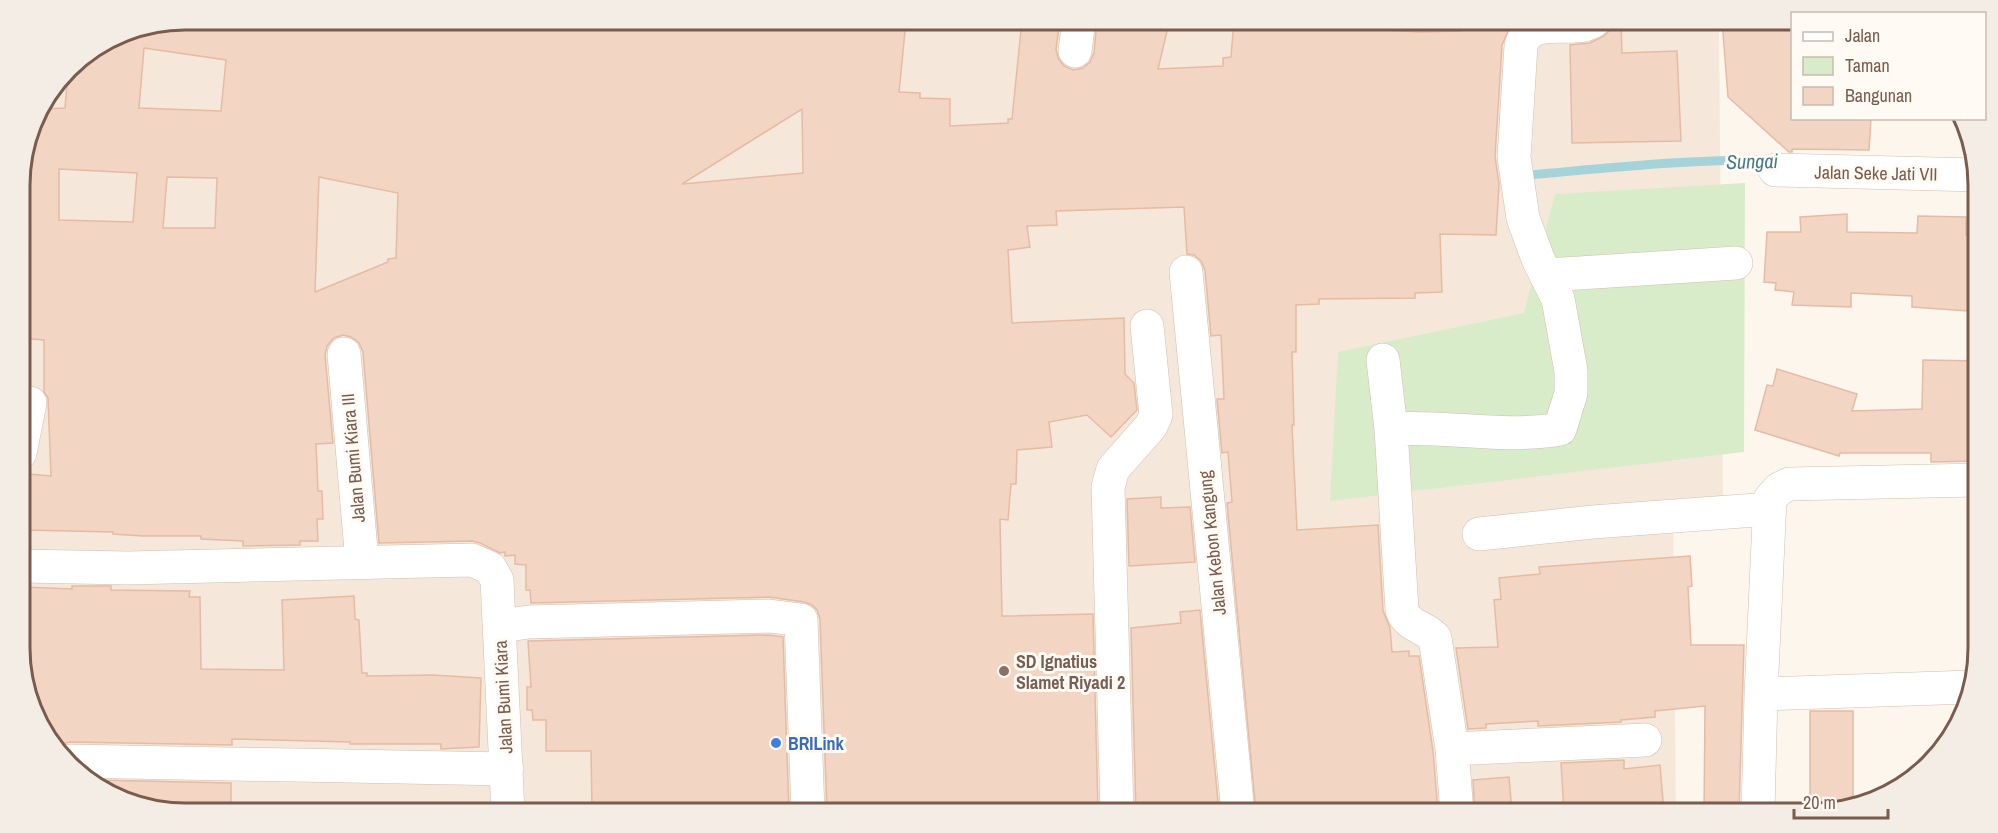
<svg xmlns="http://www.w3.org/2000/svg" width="1998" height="833" font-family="'Archivo Narrow',sans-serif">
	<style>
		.residential { fill: #f5e8da }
		.green { fill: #d8ecc9 }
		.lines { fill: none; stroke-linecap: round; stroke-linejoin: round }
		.stream { stroke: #a5d3da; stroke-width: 9 }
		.building { fill: #f3d5c3; stroke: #e6bba3; stroke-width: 1.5; fill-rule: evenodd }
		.street-casing { stroke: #d1beb0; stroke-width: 34 }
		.street { stroke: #fff; stroke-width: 33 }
		.education-dot { fill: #8d6e63; stroke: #fffaf3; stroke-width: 2 }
		.shop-dot { fill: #3f7fe0; stroke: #fffaf3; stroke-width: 2 }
		.labels { text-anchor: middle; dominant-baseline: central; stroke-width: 6; stroke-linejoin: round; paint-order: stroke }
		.street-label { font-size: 18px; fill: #7a5c4d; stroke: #fffaf3 }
		.education-label { font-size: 18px; font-weight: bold; fill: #785e54; stroke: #fffaf3; text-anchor: start }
		.shop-label { font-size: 18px; font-weight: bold; fill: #366cbe; stroke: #fffaf3; text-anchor: start }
		.water-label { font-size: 20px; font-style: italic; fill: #437c86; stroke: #fffaf3 }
		.rim { fill: none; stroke: #7a5c4d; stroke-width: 3 }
	</style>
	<rect width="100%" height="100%" fill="#fdf6ec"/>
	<!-- residential -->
	<path class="residential" d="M185,20h1534l4,485 -50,1 3,307h-1491l-63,-12 -68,-52 -33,-79 -1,-497 17,-62 38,-50 47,-29z"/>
	<!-- green -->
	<path class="green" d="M1745,183l-1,269 -414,49 8,-149 186,-39 31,-119z"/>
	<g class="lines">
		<!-- stream -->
		<path class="stream" d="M1528,175c82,-7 164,-16 246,-15"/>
	</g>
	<!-- building -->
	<path class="building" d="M185,20h703l18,1 -7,71 21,1v5l30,1v27l58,-3v-4h4l10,-99h38l-4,29 2,9 6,8 9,4 10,-2 7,-6 4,-9 3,-33h57l-1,4 15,3 -10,42 65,-3v-8l8,-1 3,-37h36l-4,10 84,-2 69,4 42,-1v-11h52l-11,25 -7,111 4,28 -3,51 -56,-1 2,58 -27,1v5l-96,1v5l-23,1v47h-4l2,73h-2l5,105 81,-5 5,86 7,17 2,24 17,-1v5h10l14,95 5,62h-182l-29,-310 5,-1 -4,-50 -6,1 -5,-54h7l-3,-64 -10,1 -6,-66 -4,-9 -7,-6 -7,-1 -3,-47 -128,4 1,14 -30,1 3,21 -22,3 4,73 112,-5 1,56 9,9 3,27 -26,27 -24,-22 -38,7 3,25 -35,3 -1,34h-5l-3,36 -8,-1 2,97 91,-2 5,199h-114l-1,-6 -156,5 -7,-193 -3,-9 -5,-5 -8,-3 -35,-5 -238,6 -1,-13h-4v-25l-11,-1v-9l-10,1v-4l-5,1 -20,-10 -8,-2 -93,2 -16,-191 -4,-9 -8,-6 -8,-2 -9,3 -7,8 -2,9 8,88 -17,1 2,47h4l1,28h-6l1,22h-18v4l-57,1v-5l-42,-2v-3h-58l-30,-2v-2l-87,-2 3,-56 22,2 -3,-78 -4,-6v-52l-24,-2v-165l16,-58 6,-1v-5l23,-1 3,-37 7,-10 47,-29zM144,48l82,12 -5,51 -82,-3zM802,109l1,64 -121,11zM59,169l78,4 -4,49 -74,-2zM167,177l50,1 -2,50h-52zM319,177l79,16 -2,65 -8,1v3l-73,30z
		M1614,20h7l1,33 55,-2 4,90 -109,2 -2,-98 20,-2 14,-7 7,-7z
		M1722,20h70v98h79l-2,32 -77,-1v3h-3l-61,-55z
		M1847,214v18l70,1 1,-17 48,1v18h11v56h-5l-4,20 -56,-4v-11l-61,-3v14l-59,-2 2,-13 -19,-2 1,-7 -12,-1 3,-50h34l-1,-15z
		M1923,360l55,1v100l-47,1v-9h-91l-1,3 -84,-26 12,-45 6,1 4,-17 80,25 -5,17 70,-2z
		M1161,497v11l29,-1 5,55 -66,4 -2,-67z
		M1690,556l2,30 -4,1 3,58h53l-5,168h-35l1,-107 -50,5v6l-34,3v2l-83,4v-5l-52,3v4l-18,1 -12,-81 42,-1 -4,-47 7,-1 -2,-21 41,-4 -1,-7z
		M72,586h39v4l79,1 -1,6h11l1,72 83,1 -2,-70 72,-4 1,23 4,1 3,53h5v3l66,-1 48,3 -2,69 -38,2v-5h-91v-2l-118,-3v6l-162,-3 -9,2 -6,6 -34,-80v-74h2l1,-9 48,2z
		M1200,610l19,203h-83l-5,-185 50,-5 -1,-11z
		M768,635l15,2 6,176h-93v-7l-104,4 -1,-59h-45v-31h-13l-1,-10h-5v-23h4l-3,-46z
		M1810,711h43v91l-29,11h-14z
		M1624,760v9l36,-4 4,48h-100l-3,-50z
		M1509,777l3,36h-37l-2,-33z
		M94,780l137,3v30h-47l-62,-12z"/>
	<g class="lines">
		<!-- street casing -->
		<g class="street-casing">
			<path id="street" d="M1075,51l4,-31
				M1775,170l202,5
				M1186,272l52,541
				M1547,275l189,-12
				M344,354l18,208
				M1383,360l8,69 11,181c6,17 22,16 33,28l17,111 5,64
				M1391,429c57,-4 113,10 169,0l11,-36v-22l-13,-72 -20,-40 -15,-41 -9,-61 7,-111c9,-34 56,-10 74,-26
				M20,453l10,-50
				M1479,534l114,-12 177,-13
				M21,566l107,2 344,-8 18,8 7,12 11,233
				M500,626l29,-4 240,-6 32,4 7,193
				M1761,694l210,-7
				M1452,749l193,-9
				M70,761l437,8
				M1117,813l-9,-326 5,-18 38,-43 5,-11 -9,-89
				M1758,813l3,-119 9,-195 9,-10 10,-5 189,-4"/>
		</g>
		<!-- street -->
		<use href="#street" class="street"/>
	</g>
	<!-- markers -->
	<circle class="education-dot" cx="1004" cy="671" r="6"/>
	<circle class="shop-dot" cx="776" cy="743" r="6"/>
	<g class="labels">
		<!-- street labels -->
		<g class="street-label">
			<text transform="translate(1876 173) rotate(1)">Jalan Seke Jati VII</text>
			<text transform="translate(353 458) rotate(-95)">Jalan Bumi Kiara III</text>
			<text transform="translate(1212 543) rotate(-96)">Jalan Kebon Kangung</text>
			<text transform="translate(503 697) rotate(-93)">Jalan Bumi Kiara</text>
		</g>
		<!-- education labels -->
		<g class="education-label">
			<text x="1016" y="661">SD Ignatius<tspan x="1016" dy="21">Slamet Riyadi 2</tspan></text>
		</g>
		<!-- shop labels -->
		<g class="shop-label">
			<text x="788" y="743">BRILink</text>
		</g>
		<!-- water labels -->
		<g class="water-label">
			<text transform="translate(1752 161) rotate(-1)">Sungai</text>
		</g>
	</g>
	<!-- crop -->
	<path d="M0 0H1998V833H0ZM185 30H1813A155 155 0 0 1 1968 185V648A155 155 0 0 1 1813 803H185A155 155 0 0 1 30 648V185A155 155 0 0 1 185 30Z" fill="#f4ede6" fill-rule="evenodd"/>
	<path class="rim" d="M185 30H1813A155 155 0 0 1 1968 185V648A155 155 0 0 1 1813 803H185A155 155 0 0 1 30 648V185A155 155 0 0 1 185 30Z"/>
	<!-- legend -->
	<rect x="1791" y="12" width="195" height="108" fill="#fffaf3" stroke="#cabbb1" stroke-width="1.5"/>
	<rect x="1803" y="32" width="30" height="9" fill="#ffffff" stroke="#cabbb1" stroke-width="1.5"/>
	<text x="1845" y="42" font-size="18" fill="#7a5c4d">Jalan</text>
	<rect x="1803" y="57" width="30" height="18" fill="#d8ecc9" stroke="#cabbb1" stroke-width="1.5"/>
	<text x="1845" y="72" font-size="18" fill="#7a5c4d">Taman</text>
	<rect x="1803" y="87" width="30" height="18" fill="#f3d5c3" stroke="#cabbb1" stroke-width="1.5"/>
	<text x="1845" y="102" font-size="18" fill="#7a5c4d">Bangunan</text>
	<!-- scale -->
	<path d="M1794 809v9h94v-9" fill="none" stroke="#7a5c4d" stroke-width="3"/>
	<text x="1803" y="809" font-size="18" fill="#7a5c4d" stroke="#fffaf3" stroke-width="4.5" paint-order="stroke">20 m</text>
</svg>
